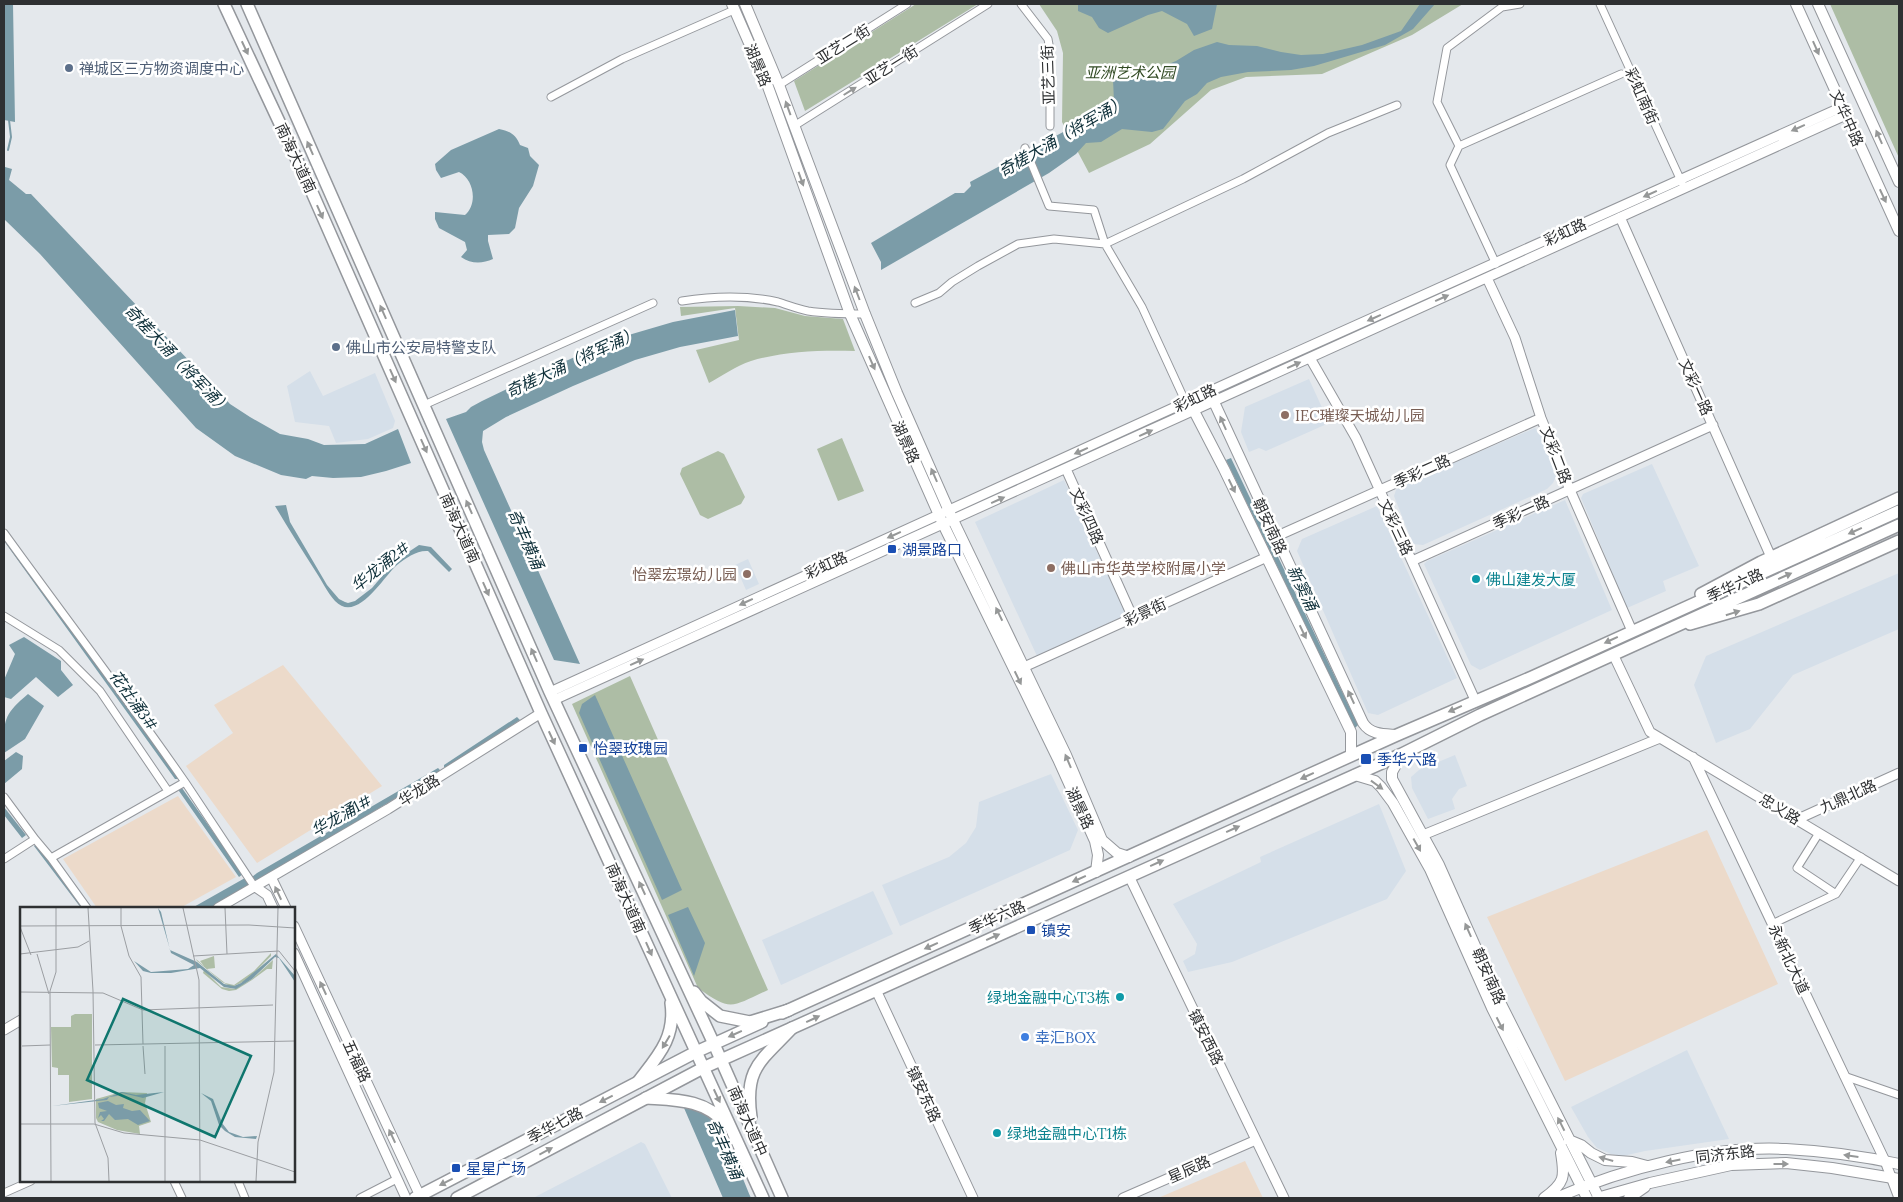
<svg xmlns="http://www.w3.org/2000/svg" width="1903" height="1202" font-family="Lora,'Noto Sans SC',serif">
	<style>
		.built { fill: #d5dfe9 }
		.industrial { fill: #ecdaca }
		.green { fill: #adbda5 }
		.water { fill: #7b9ca8 }
		.lines { fill: none; stroke-linecap: round; stroke-linejoin: round }
		.stream { stroke: #7b9ca8; stroke-width: 2 }
		.minor-casing { stroke: #94979c; stroke-width: 9 }
		.tertiary-casing { stroke: #94979c; stroke-width: 11 }
		.secondary-casing { stroke: #94979c; stroke-width: 12 }
		.primary-casing { stroke: #94979c; stroke-width: 14 }
		.trunk-casing { stroke: #94979c; stroke-width: 14 }
		.minor { stroke: #fff; stroke-width: 7 }
		.tertiary { stroke: #fff; stroke-width: 9 }
		.secondary { stroke: #fff; stroke-width: 10 }
		.primary { stroke: #fff; stroke-width: 11 }
		.trunk { stroke: #fff; stroke-width: 11 }
		.oneway { fill: #969898 }
		.service-dot { fill: #5c6f8a; stroke: #fff; stroke-width: 2 }
		.education-dot { fill: #8d6e63; stroke: #fff; stroke-width: 2 }
		.transit-dot { fill: #1a4fb4; stroke: #fff; stroke-width: 2 }
		.culture-dot { fill: #0f9aa8; stroke: #fff; stroke-width: 2 }
		.shop-dot { fill: #3f7fe0; stroke: #fff; stroke-width: 2 }
		.labels { text-anchor: middle; dominant-baseline: central; stroke-width: 5; stroke-linejoin: round; paint-order: stroke }
		.street-label { font-size: 15px; fill: #2e3032; stroke: #fff }
		.service-label { font-size: 15px; fill: #4e5e75; stroke: #fff; text-anchor: start }
		.park-label { font-size: 15px; font-style: italic; fill: #324b24; stroke: #fff }
		.education-label { font-size: 15px; fill: #785e54; stroke: #fff; text-anchor: start }
		.transit-label { font-size: 15px; fill: #164399; stroke: #fff; text-anchor: start }
		.culture-label { font-size: 15px; fill: #0d838f; stroke: #fff; text-anchor: start }
		.shop-label { font-size: 15px; fill: #366cbe; stroke: #fff; text-anchor: start }
		.water-label { font-size: 16px; font-style: italic; fill: #0f303a; stroke: #fff }
		.inset-road { fill: none; stroke: #9b9ea2; stroke-width: 1 }
		.view { fill: #0f766e; fill-opacity: 0.15; stroke: #0f766e; stroke-width: 2.5 }
		.inset-edge { fill: none; stroke: #2e3032; stroke-width: 2.5 }
	</style>
	<rect width="100%" height="100%" fill="#e4e8ec"/>
	<!-- built -->
	<path class="built" d="M310,371l13,25 52,-23 20,48 -2,7 -25,11 -32,4 -7,-17 -34,-4 -8,-36z
		M1309,379l20,44 -63,28 -7,-3 -10,4 -8,-20 4,-25z
		M1535,428l9,10 13,36 -4,9 -6,6 -124,56 -10,-1 -19,-48 3,-9z
		M1652,464l47,102 -36,15 3,10 -39,17 -46,-110 2,-4z
		M1064,480l62,135 -89,41 -62,-134z
		M1565,500l47,110 -132,60 -9,-5 -47,-101 3,-3z
		M1377,506l80,172 -79,37 -10,-2 -71,-162 5,-12z
		M748,559l11,25 -13,6 -11,-25z
		M1899,573v56l-106,46 -43,54 -34,14 -22,-58 12,-29z
		M1455,755l12,31 -8,3 -7,10 3,10 -27,10 -16,-31 -1,-11 8,-7z
		M1051,774l27,56 -8,20 -170,76 -18,-41 67,-28 17,-14 10,-16 3,-25z
		M1379,804l27,67 -19,28 -155,63 -44,10 -5,-11 12,-7 2,-10 -24,-40 88,-42 -1,-5z
		M873,891l20,43 -112,51 -19,-45z
		M1687,1050l42,89 -84,12 -22,5 -12,-2 -14,-6 -9,-11 -17,-30z
		M641,1142l4,2 27,54h-139z"/>
	<!-- industrial -->
	<path class="industrial" d="M283,665l99,121 -125,77 -71,-97 47,-33 -19,-28z
		M178,796l58,81 -56,31h-83l-34,-49z
		M1707,830l71,154 -213,97 -78,-164z
		M1245,1161l18,37h-105z"/>
	<!-- green -->
	<path class="green" d="M916,4h62l-173,107 -11,-30z
		M1039,4h424l-51,31 -90,39 -76,3 -35,13 -61,54 -61,29 -27,-51 1,-69 -6,-22z
		M1830,4h69v154z
		M738,306l37,2 30,8 38,3 12,32c-34,-1 -71,0 -104,10 -15,5 -29,15 -42,22l-13,-33 43,-10 -4,-32 -54,8 -1,-9z
		M842,438l22,53 -26,10 -21,-52z
		M718,451l6,3 21,43 -4,7 -33,15 -8,-4 -20,-41 2,-6z
		M630,676l138,314c-36,16 -36,23 -70,-2l-126,-284z"/>
	<!-- water -->
	<path class="water" d="M4,4h9l2,118 -11,-2z
		M1078,4h139l-5,25 -18,7 -7,-12 -25,-13 -14,4 -40,18 -9,-5 -7,-11 -14,-6z
		M1420,4h15l-22,25 -28,16 -71,21 -23,4 -43,2 -27,5 -14,6 -10,11 -12,7 -22,28 -11,3 -30,-3 -21,13 -15,1 -10,11 -27,19 -168,97v-8l-10,-19 84,-50h9l7,-7 -1,-4 95,-51 40,-18 9,-11 -1,-23 7,-3 17,1 39,-16 18,-11 23,-8 12,3 28,1 24,6 20,3 22,-1 39,-9 39,-14z
		M499,129c11,2 17,6 21,16l8,3 2,8 9,9 -6,21 -14,22 -4,20 -6,6 -21,1v6l5,18c-11,5 -22,5 -32,-2l6,-7 -2,-8 -26,-14 -4,-9v-7l30,3c13,-11 9,-36 -6,-43l-18,6 -5,-8 -1,-6 16,-14z
		M5,167l7,2 -3,11 17,14h5l199,210 20,13 30,17 28,5 16,6 41,-1 33,-15 13,34 -25,8 -25,6 -28,1 -21,-2 -6,3 -25,-4 -46,-19 -39,-28 -156,-174 -36,-35v-48z
		M735,310l3,26 -58,11 -45,13 -62,26 -67,31 -23,14 -1,11 2,8 96,214 -26,-4 -108,-241 20,-7 5,-5 11,-6 66,-32 67,-30 58,-17z
		M1231,458l127,267 -3,3 -129,-268z
		M286,505l4,17 37,63 12,14 6,3 3,1 7,-2 17,-13 23,-27 24,-16 12,2 21,22 -3,3 -21,-21c-11,-1 -22,7 -31,14 -14,12 -40,59 -62,36 -8,-9 -13,-20 -19,-29 -14,-22 -28,-44 -41,-66z
		M4,536l176,243h-5l-171,-238z
		M24,637l37,24v9l12,15 -15,12 -22,-20 -25,22 -7,-2v-17l11,-26 -6,-9z
		M28,694l16,12 -19,33 -21,14c0,-32 -2,-37 24,-59z
		M595,695l87,195 -20,10 -83,-187 3,-9z
		M517,717l3,3 -73,48 -3,-1v-2z
		M16,752l7,4 -1,13 -18,15v-23z
		M438,768l3,3 -173,104 -14,6 -2,-4 5,-4z
		M182,788l61,86 -4,3 -60,-86 -1,-2z
		M4,807l22,28 -4,3 -18,-23z
		M37,844l47,64h-3l-47,-62z
		M245,878l4,6 -4,4 -35,20h-18z
		M688,907l17,36 -11,33 -26,-61z
		M684,1108c7,1 13,1 19,5 20,11 39,64 48,85h-28z"/>
	<g class="lines">
		<!-- stream -->
		<path class="stream" d="M8,150l3,-13 -2,-17"/>
		<!-- minor casing -->
		<g class="minor-casing">
			<path id="minor" d="M1021,4l27,35 2,11v76
				M1600,4l82,179
				M779,85l128,-81
				M551,97l71,-38 112,-49
				M794,126l194,-122
				M1459,146l162,-72
				M1025,148l24,58 45,4 11,34 37,63 44,96
				M1496,264l-46,-99 9,-19 -22,-44 10,-54 55,-41 18,-3
				M682,301c31,-5 65,-6 96,1 10,3 20,7 30,9 19,3 38,3 57,3
				M915,303l24,-10 13,-11 26,-16 40,-22 36,-5 51,5 138,-65 85,-46 69,-28
				M424,405l229,-102
				M4,533c60,83 122,164 181,249
				M4,616l55,34 41,41 68,100
				M4,797l31,42
				M1819,833l-22,35 39,26
				M4,859l31,-20 16,19
				M87,908l-36,-50 134,-76 69,104
				M1772,924l64,-30 25,-37
				M1844,1076l55,19
				M174,1181l8,17
				M238,1181l7,17
				M4,1193l27,-12
				M360,1198l37,-19"/>
		</g>
		<!-- tertiary casing -->
		<g class="tertiary-casing">
			<path id="tertiary" d="M1620,217l151,340
				M1487,278l28,60 26,80 29,72 62,141
				M1310,358l46,80 119,262
				M1066,469l67,149
				M1275,537l266,-119
				M1412,561l301,-136
				M1613,654l37,78 249,149
				M1024,667l243,-110
				M550,692l702,-320 590,-265
				M554,700l1292,-585
				M1693,757l192,404 14,37
				M1798,819l101,-46
				M1423,835l237,-97
				M1129,876l155,322
				M271,877l15,31
				M254,886l13,9 6,13
				M218,908l170,-99 153,-96
				M294,926l126,270
				M294,953l112,245
				M876,990l97,208
				M4,1030l17,-10
				M1123,1198l133,-58"/>
		</g>
		<!-- secondary casing -->
		<g class="secondary-casing">
			<path id="secondary" d="M732,4l35,80 83,230 93,210 115,235 37,82 3,14 -2,17
				M745,4l34,81 86,229 32,79 56,127 113,235 36,85 15,13 12,4
				M1796,4l103,227
				M1818,4l81,178
				M1214,402l149,321c8,12 21,11 34,12
				M1194,411l30,58 127,263v23
				M1402,754l-10,18v7l47,86 62,139 98,194
				M1355,775l20,6 6,6 12,16 37,66 62,139 95,190
				M1569,1140l12,5 10,8 14,7 27,2 15,4
				M1544,1198c21,-15 21,-21 17,-45
				M1556,1198c66,-29 157,-53 230,-49 38,2 76,7 113,15
				M1597,1198l53,-15 81,-18 55,-2 46,5 67,11
				M1629,1198l16,-11"/>
		</g>
		<!-- primary casing -->
		<g class="primary-casing">
			<path id="primary" d="M1701,594l60,-32 138,-64
				M1690,624l69,-20 140,-63
				M782,1013l615,-278 135,-58 367,-166
				M415,1198l281,-146 66,-30
				M457,1198l246,-130 699,-314 78,-39 419,-190"/>
		</g>
		<!-- trunk casing -->
		<g class="trunk-casing">
			<path id="trunk" d="M224,4l87,186 230,523 222,485
				M247,4l303,688 164,352 68,154
				M694,992l7,9 19,15 30,6 39,-12
				M638,1082c19,-25 38,-44 33,-79
				M646,1098c30,2 59,1 80,26
				M751,1117c-7,-49 10,-56 41,-89"/>
		</g>
		<!-- minor -->
		<use href="#minor" class="minor"/>
		<!-- tertiary -->
		<use href="#tertiary" class="tertiary"/>
		<!-- secondary -->
		<use href="#secondary" class="secondary"/>
		<!-- primary -->
		<use href="#primary" class="primary"/>
		<!-- trunk -->
		<use href="#trunk" class="trunk"/>
	</g>
	<!-- one-way arrows -->
	<defs><path id="oneway-solid" d="M-6-.8H1V-3.2L6.5 0L1 3.2V.8H-6Z" transform="scale(1.25)"/></defs>
	<g class="oneway">
		<use href="#oneway-solid" transform="translate(245 48) rotate(65)"/>
		<use href="#oneway-solid" transform="translate(1816 48) rotate(66)"/>
		<use href="#oneway-solid" transform="translate(850 91) rotate(-32)"/>
		<use href="#oneway-solid" transform="translate(788 108) rotate(-110)"/>
		<use href="#oneway-solid" transform="translate(1798 128) rotate(156)"/>
		<use href="#oneway-solid" transform="translate(1879 137) rotate(-114)"/>
		<use href="#oneway-solid" transform="translate(310 148) rotate(-114)"/>
		<use href="#oneway-solid" transform="translate(801 179) rotate(70)"/>
		<use href="#oneway-solid" transform="translate(1650 194) rotate(156)"/>
		<use href="#oneway-solid" transform="translate(1883 196) rotate(65)"/>
		<use href="#oneway-solid" transform="translate(320 212) rotate(66)"/>
		<use href="#oneway-solid" transform="translate(857 293) rotate(-111)"/>
		<use href="#oneway-solid" transform="translate(1442 298) rotate(-24)"/>
		<use href="#oneway-solid" transform="translate(383 312) rotate(-114)"/>
		<use href="#oneway-solid" transform="translate(1374 318) rotate(156)"/>
		<use href="#oneway-solid" transform="translate(872 363) rotate(66)"/>
		<use href="#oneway-solid" transform="translate(1294 365) rotate(-24)"/>
		<use href="#oneway-solid" transform="translate(393 376) rotate(66)"/>
		<use href="#oneway-solid" transform="translate(1223 423) rotate(-114)"/>
		<use href="#oneway-solid" transform="translate(1146 433) rotate(-24)"/>
		<use href="#oneway-solid" transform="translate(424 446) rotate(66)"/>
		<use href="#oneway-solid" transform="translate(1081 451) rotate(156)"/>
		<use href="#oneway-solid" transform="translate(934 475) rotate(-114)"/>
		<use href="#oneway-solid" transform="translate(1232 486) rotate(64)"/>
		<use href="#oneway-solid" transform="translate(998 500) rotate(-24)"/>
		<use href="#oneway-solid" transform="translate(469 507) rotate(-114)"/>
		<use href="#oneway-solid" transform="translate(1855 531) rotate(156)"/>
		<use href="#oneway-solid" transform="translate(894 535) rotate(156)"/>
		<use href="#oneway-solid" transform="translate(1785 576) rotate(-24)"/>
		<use href="#oneway-solid" transform="translate(486 589) rotate(66)"/>
		<use href="#oneway-solid" transform="translate(746 602) rotate(155)"/>
		<use href="#oneway-solid" transform="translate(1733 613) rotate(-17)"/>
		<use href="#oneway-solid" transform="translate(999 614) rotate(-116)"/>
		<use href="#oneway-solid" transform="translate(1303 632) rotate(64)"/>
		<use href="#oneway-solid" transform="translate(1611 640) rotate(155)"/>
		<use href="#oneway-solid" transform="translate(534 655) rotate(-114)"/>
		<use href="#oneway-solid" transform="translate(637 662) rotate(-24)"/>
		<use href="#oneway-solid" transform="translate(1018 678) rotate(64)"/>
		<use href="#oneway-solid" transform="translate(1351 697) rotate(-115)"/>
		<use href="#oneway-solid" transform="translate(1455 709) rotate(156)"/>
		<use href="#oneway-solid" transform="translate(552 738) rotate(65)"/>
		<use href="#oneway-solid" transform="translate(1068 761) rotate(-113)"/>
		<use href="#oneway-solid" transform="translate(1307 776) rotate(155)"/>
		<use href="#oneway-solid" transform="translate(1377 785) rotate(36)"/>
		<use href="#oneway-solid" transform="translate(1233 829) rotate(-24)"/>
		<use href="#oneway-solid" transform="translate(1417 845) rotate(61)"/>
		<use href="#oneway-solid" transform="translate(1157 863) rotate(-24)"/>
		<use href="#oneway-solid" transform="translate(1079 879) rotate(156)"/>
		<use href="#oneway-solid" transform="translate(642 888) rotate(-115)"/>
		<use href="#oneway-solid" transform="translate(278 893) rotate(-115)"/>
		<use href="#oneway-solid" transform="translate(1468 930) rotate(-114)"/>
		<use href="#oneway-solid" transform="translate(993 937) rotate(-24)"/>
		<use href="#oneway-solid" transform="translate(931 946) rotate(156)"/>
		<use href="#oneway-solid" transform="translate(649 949) rotate(66)"/>
		<use href="#oneway-solid" transform="translate(323 988) rotate(-115)"/>
		<use href="#oneway-solid" transform="translate(813 1019) rotate(-25)"/>
		<use href="#oneway-solid" transform="translate(1500 1024) rotate(63)"/>
		<use href="#oneway-solid" transform="translate(735 1034) rotate(156)"/>
		<use href="#oneway-solid" transform="translate(666 1042) rotate(121)"/>
		<use href="#oneway-solid" transform="translate(717 1096) rotate(65)"/>
		<use href="#oneway-solid" transform="translate(606 1099) rotate(153)"/>
		<use href="#oneway-solid" transform="translate(1561 1124) rotate(-117)"/>
		<use href="#oneway-solid" transform="translate(392 1136) rotate(-115)"/>
		<use href="#oneway-solid" transform="translate(546 1151) rotate(-28)"/>
		<use href="#oneway-solid" transform="translate(1851 1156) rotate(-172)"/>
		<use href="#oneway-solid" transform="translate(1606 1159) rotate(-164)"/>
		<use href="#oneway-solid" transform="translate(1673 1161) rotate(169)"/>
		<use href="#oneway-solid" transform="translate(1781 1164)"/>
		<use href="#oneway-solid" transform="translate(446 1182) rotate(153)"/>
	</g>
	<!-- markers -->
	<g class="service-dot">
		<circle cx="69" cy="68" r="5"/>
		<circle cx="336" cy="347" r="5"/>
	</g>
	<g class="education-dot">
		<circle cx="1285" cy="415" r="5"/>
		<circle cx="1051" cy="568" r="5"/>
		<circle cx="747" cy="574" r="5"/>
	</g>
	<g class="transit-dot">
		<rect x="887" y="544" width="10" height="10" rx="2.5"/>
		<rect x="578" y="743" width="10" height="10" rx="2.5"/>
		<rect x="1360" y="753" width="12" height="12" rx="2.5"/>
		<rect x="1026" y="925" width="10" height="10" rx="2.5"/>
		<rect x="451" y="1163" width="10" height="10" rx="2.5"/>
	</g>
	<g class="culture-dot">
		<circle cx="1476" cy="579" r="5"/>
		<circle cx="1120" cy="997" r="5"/>
		<circle cx="997" cy="1133" r="5"/>
	</g>
	<circle class="shop-dot" cx="1025" cy="1037" r="5"/>
	<g class="labels">
		<!-- street labels -->
		<g class="street-label">
			<text transform="translate(843 44) rotate(-32)">亚艺二街</text>
			<text transform="translate(758 65) rotate(67)">湖景路</text>
			<text transform="translate(891 65) rotate(-32)">亚艺一街</text>
			<text transform="translate(1048 75) rotate(-92)">亚艺三街</text>
			<text transform="translate(1642 96) rotate(66)">彩虹南街</text>
			<text transform="translate(1847 118) rotate(66)">文华中路</text>
			<text transform="translate(296 158) rotate(65)">南海大道南</text>
			<text transform="translate(1565 232) rotate(-24)">彩虹路</text>
			<text transform="translate(1696 387) rotate(66)">文彩一路</text>
			<text transform="translate(1195 398) rotate(-25)">彩虹路</text>
			<text transform="translate(906 442) rotate(66)">湖景路</text>
			<text transform="translate(1556 455) rotate(69)">文彩二路</text>
			<text transform="translate(1422 471) rotate(-24)">季彩二路</text>
			<text transform="translate(1521 512) rotate(-24)">季彩一路</text>
			<text transform="translate(1087 516) rotate(66)">文彩四路</text>
			<text transform="translate(1270 526) rotate(65)">朝安南路</text>
			<text transform="translate(1396 527) rotate(65)">文彩三路</text>
			<text transform="translate(460 528) rotate(66)">南海大道南</text>
			<text transform="translate(826 565) rotate(-24)">彩虹路</text>
			<text transform="translate(1735 585) rotate(-24)">季华六路</text>
			<text transform="translate(1145 612) rotate(-25)">彩景街</text>
			<text transform="translate(419 790) rotate(-32)">华龙路</text>
			<text transform="translate(1848 796) rotate(-24)">九鼎北路</text>
			<text transform="translate(1080 808) rotate(65)">湖景路</text>
			<text transform="translate(1780 809) rotate(31)">忠义路</text>
			<text transform="translate(626 898) rotate(66)">南海大道南</text>
			<text transform="translate(997 917) rotate(-24)">季华六路</text>
			<text transform="translate(1789 959) rotate(65)">永新北大道</text>
			<text transform="translate(1489 976) rotate(66)">朝安南路</text>
			<text transform="translate(1206 1037) rotate(64)">镇安西路</text>
			<text transform="translate(357 1061) rotate(65)">五福路</text>
			<text transform="translate(924 1094) rotate(65)">镇安东路</text>
			<text transform="translate(748 1121) rotate(66)">南海大道中</text>
			<text transform="translate(555 1125) rotate(-27)">季华七路</text>
			<text transform="translate(1725 1154) rotate(-7)">同济东路</text>
			<text transform="translate(1189 1169) rotate(-24)">星辰路</text>
		</g>
		<!-- service labels -->
		<g class="service-label">
			<text x="79" y="68">禅城区三方物资调度中心</text>
			<text x="346" y="347">佛山市公安局特警支队</text>
		</g>
		<!-- park labels -->
		<g class="park-label">
			<text x="1130" y="72">亚洲艺术公园</text>
		</g>
		<!-- education labels -->
		<g class="education-label">
			<text x="1295" y="415">IEC璀璨天城幼儿园</text>
			<text x="1061" y="568">佛山市华英学校附属小学</text>
			<text x="737" y="574" text-anchor="end">怡翠宏璟幼儿园</text>
		</g>
		<!-- transit labels -->
		<g class="transit-label">
			<text x="902" y="549">湖景路口</text>
			<text x="593" y="748">怡翠玫瑰园</text>
			<text x="1377" y="759">季华六路</text>
			<text x="1041" y="930">镇安</text>
			<text x="466" y="1168">星星广场</text>
		</g>
		<!-- culture labels -->
		<g class="culture-label">
			<text x="1486" y="579">佛山建发大厦</text>
			<text x="1110" y="997" text-anchor="end">绿地金融中心T3栋</text>
			<text x="1007" y="1133">绿地金融中心T1栋</text>
		</g>
		<!-- shop labels -->
		<g class="shop-label">
			<text x="1035" y="1037">幸汇BOX</text>
		</g>
		<!-- water labels -->
		<g class="water-label">
			<text transform="translate(1062 136) rotate(-30)">奇槎大涌（将军涌）</text>
			<text transform="translate(178 359) rotate(46)">奇槎大涌（将军涌）</text>
			<text transform="translate(572 362) rotate(-25)">奇槎大涌（将军涌）</text>
			<text transform="translate(526 539) rotate(66)">奇丰横涌</text>
			<text transform="translate(380 566) rotate(-39)">华龙涌2#</text>
			<text transform="translate(1303 588) rotate(64)">新窦涌</text>
			<text transform="translate(134 700) rotate(54)">花社涌3#</text>
			<text transform="translate(341 815) rotate(-30)">华龙涌1#</text>
			<text transform="translate(725 1149) rotate(66)">奇丰横涌</text>
		</g>
	</g>
	<!-- overview -->
	<g transform="translate(20 907)">
		<rect width="275" height="275" fill="#e4e8ec"/>
		<path d="M251,46v3l-16,16 -12,10 -9,4h-4l-8,-4 -25,-21 -1,-2 8,7 -4,-5 14,-5 1,12 -8,1 18,14 9,2 20,-14zM253,53l-1,9h-5l-15,11 -16,10 -7,1 -7,-2 -19,-16 1,-3 17,17 14,2 17,-10zM55,107h17v85l-23,3v-27h-11v-7l-6,-1 -1,-40h20v-11zM101,185l26,1 -2,10 6,19 -12,4 1,8 -23,-4 -19,-8 -2,-4v-19z" fill="#adbda5"/>
		<path d="M138,1l3,4 9,38 27,12 27,22 10,2 7,-3 35,-29 19,22v6l-16,-24 -4,-1 -23,22 -16,10 -12,-2 -24,-19 -29,5h-20l-8,-2 -9,-10 17,11 37,-3 6,-4 -23,-12zM102,185l14,3 28,-3 -21,6 -21,-5 -5,3 -8,1 -2,3 -55,6 51,-7zM181,186l12,6 9,24 7,9 14,5 14,-1 -1,3 -21,-2 -10,-6 -6,-6 -8,-24zM88,194l8,4 8,-1 -1,4 9,3 8,-1 10,11 -12,4 -10,-6 -13,1 -6,-6 -5,7h-3l3,-2 -3,-4 -3,3 2,-6 7,-1 -8,-3 -1,-5z" fill="#7b9ca8"/>
		<path class="inset-road" d="M68,1l5,83 2,132 13,35 1,23M101,1v18l8,30 12,21 2,67M163,1l16,72 1,201M205,1l2,46M0,19l229,-1 46,3M0,20l11,28M0,47l58,-7 11,-6M17,47l12,40M173,49l86,-5 16,20M0,85l83,1 40,17 130,-5M75,138l200,-4M2,139l28,-1M123,139l2,28M145,139v135M0,217h74l30,9 76,7 95,32M31,274l-1,-190 6,-19v-64M236,274l2,-39 16,-70 4,-164"/>
		<path class="view" d="M103,92l128,57 -36,81 -128,-57z"/>
		<rect width="275" height="275" class="inset-edge"/>
	</g>
	<!-- border -->
	<rect width="1903" height="1202" fill="none" stroke="#2e3032" stroke-width="10"/>
</svg>
